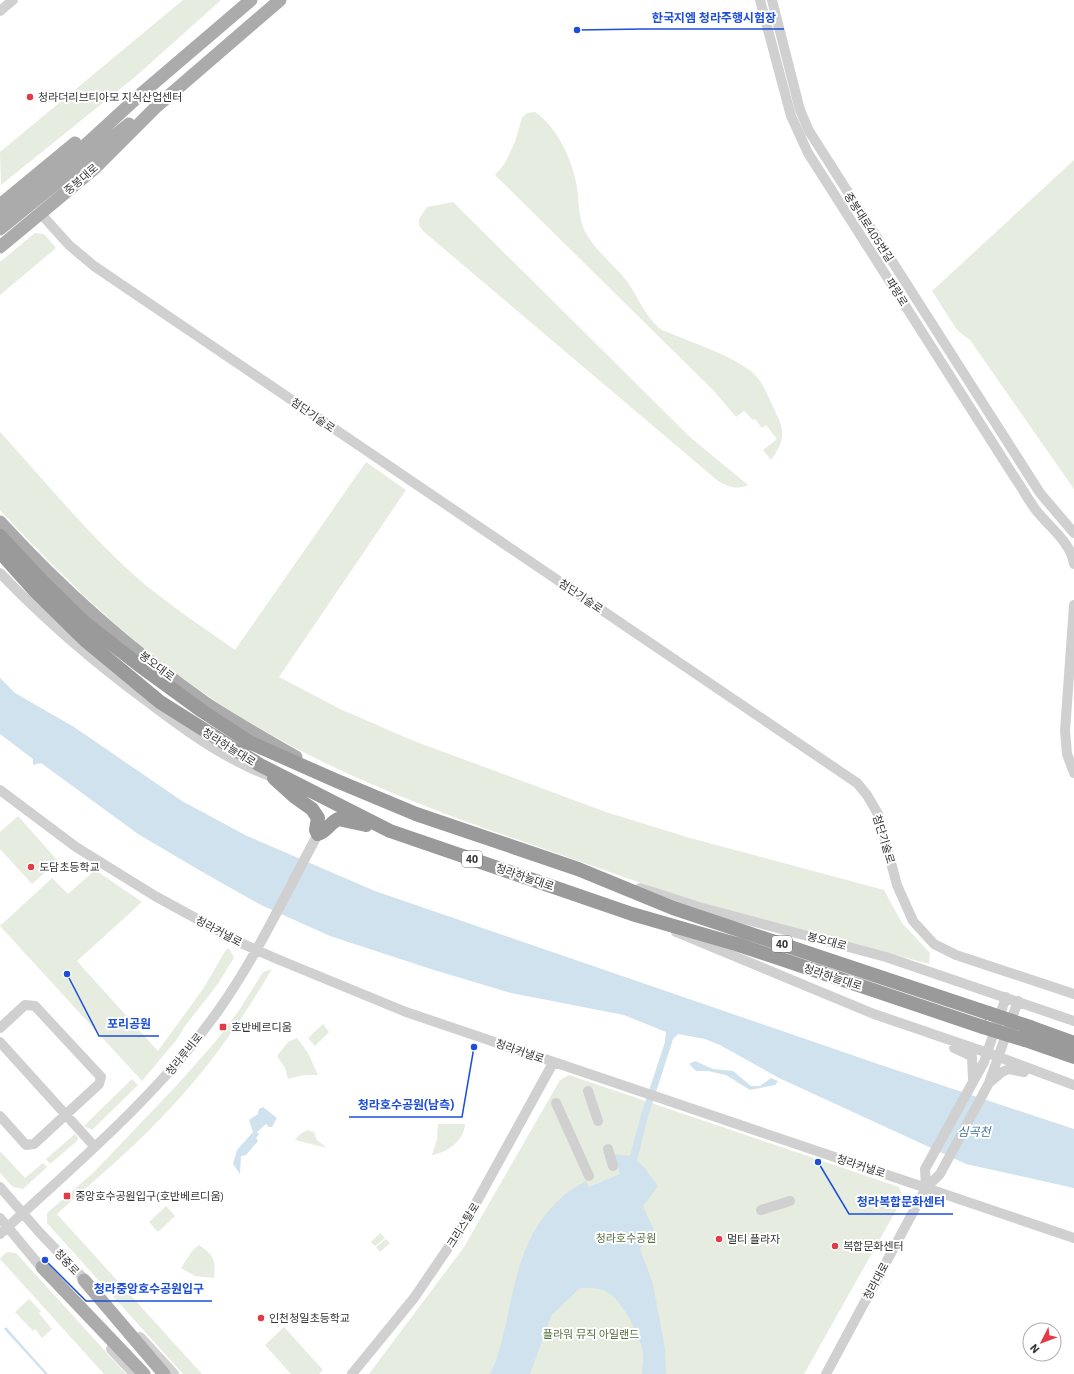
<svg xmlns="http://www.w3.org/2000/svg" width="1074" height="1374" font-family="'IBM Plex Sans','Noto Sans KR',sans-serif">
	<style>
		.green { fill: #e6ecdf }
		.water { fill: #cfe2ee }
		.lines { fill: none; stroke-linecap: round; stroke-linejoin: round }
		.minor { stroke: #d0d0d0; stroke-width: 10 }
		.major { stroke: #ababab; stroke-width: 13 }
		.highway { stroke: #9a9a9a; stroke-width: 14 }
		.highway-bridge { stroke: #9a9a9a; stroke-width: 14 }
		.poi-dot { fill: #e63946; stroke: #fff; stroke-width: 1.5 }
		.labels { text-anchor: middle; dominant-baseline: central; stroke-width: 4; stroke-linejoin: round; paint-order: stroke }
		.shield { fill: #fff; stroke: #707070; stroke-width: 1 }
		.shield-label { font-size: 10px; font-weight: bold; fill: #333 }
		.poi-label { font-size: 11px; fill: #333; stroke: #fff; text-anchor: start }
		.street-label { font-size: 11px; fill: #333; stroke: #fff }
		.park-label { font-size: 11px; fill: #56703f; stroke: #fff }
		.water-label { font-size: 12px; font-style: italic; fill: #3f7597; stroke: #fff }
		.leader { fill: none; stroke: #1d4ed8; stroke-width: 1.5 }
		.callout-dot { fill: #1d4ed8; stroke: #fff; stroke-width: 1.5 }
		.callout-label { font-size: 12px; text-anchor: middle; font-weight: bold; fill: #1d4ed8; stroke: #fff; stroke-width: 4; stroke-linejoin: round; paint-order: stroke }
	</style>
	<rect width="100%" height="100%" fill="#fff"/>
	<!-- green -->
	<path class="green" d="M183,0h38l-86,77 -134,108 -1,-33z
		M535,112c21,14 36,45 41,70 3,13 2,29 6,42 7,22 29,37 43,55 14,18 18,36 37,51 26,11 72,26 91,43 10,9 15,23 20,34 12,23 13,32 -2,53l-8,-10 14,-11 -11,-14 -4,3 -7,-9 -2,1 -9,-9 -8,6 -23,-27 -218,-215 10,-12 10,-21 7,-24 5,-5z
		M1074,160v329l-104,-149 -13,-10 -25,-39z
		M453,202l238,236 57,47c-12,5 -19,2 -30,-4l-295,-250 -4,-6v-6l8,-12z
		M35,233l9,1 12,14 -56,47v-33z
		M0,432c44,48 86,100 135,144 31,27 66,50 100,74l131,-188 40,28 -127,187 61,32 74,32 192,71 84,26 194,52 18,33 28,30 -1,11c-77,-21 -154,-40 -230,-62 -54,-16 -107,-37 -160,-55 -112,-38 -222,-79 -322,-145 -83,-55 -149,-119 -217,-192z
		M18,816l40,45 -26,23 -32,-35v-17z
		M95,870l47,32 -65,59 81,90 45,-62 24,-41 3,2 4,8 -17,27 -32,41 -7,12 -36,43 -142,-155 52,-48 16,16z
		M272,969c-31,53 -67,104 -110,148 -33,35 -70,65 -105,97l145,160h-19l-136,-151v-10l47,-41 84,-88 37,-42 23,-30 25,-40z
		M323,1024l6,8 -14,14 -7,-8z
		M297,1038l11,15 10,22h-14l-16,4 -3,-11 -8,-12 11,-14z
		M569,1075l330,112 4,11 -99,176h-435l95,-127 96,-167z
		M132,1079l6,6 -46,45 -8,-4z
		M438,1124h27c-1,17 -18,29 -33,31l5,-16z
		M307,1130l7,2 3,8 10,8 -32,-8 4,-5z
		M75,1134l3,3 -1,4 -27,23 -4,-5z
		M0,1151l25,27 18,-15 4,4 -24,22 -10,-2 -13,-14z
		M166,1206l9,10 -17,16 -9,-10z
		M380,1233l5,5 -10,8 -4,-4z
		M386,1239l4,4 -10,9 -4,-5z
		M199,1245c15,11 17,14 15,33l-19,-2 -14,-8 11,-17z
		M6,1252l10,1 110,121h-22l-104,-115z
		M29,1299l12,12 -2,2 13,16 -10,9 -7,-9 -2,2 -18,-19z
		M284,1327l39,43 -4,4h-28l-26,-29z"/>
	<!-- water -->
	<path class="water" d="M0,678l15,15 59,34 108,74 65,35 128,55 503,173 196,65v59l-108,-24 -187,-86 -59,-33 -15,-6 -27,-5 -5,5 -25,78 -11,44 7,6 14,19 -15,20 11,24 -14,19 13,35 12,65 1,25h-24c0,-7 2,-15 1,-22 -3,-16 -19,-48 -33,-58 -8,-7 -20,-6 -30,-6l-29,28 -21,58h-40c9,-17 12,-36 17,-55 10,-47 17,-87 54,-121 7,-7 17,-12 25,-17l3,6 31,-13 -6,-20 16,2 11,-41 24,-73 1,-10 -42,-17 -113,-22 -77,-23 -104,-34 -69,-31 -62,-35 -61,-36 -97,-71 -8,2v-6l-33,-25z
		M695,1061l18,8 20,2 18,15h9l11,-8 7,3 -3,4 -25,5 -24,-15 -18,-4h-12l-7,-7z
		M263,1107l14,11 -5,9h-3l-3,-3 -9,8 2,2 -3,4 2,3 -12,14 -5,1 -1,18 -7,-10 4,-14 16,-18 -4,-12 9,-6 1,-5z
		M6,1327l42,47h-3l-41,-45z"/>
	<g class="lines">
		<!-- minor -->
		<path class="minor" d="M760,0l31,116 17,37 207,325c7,10 13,21 20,31 13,17 36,33 39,55
			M772,0l28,110 9,21 231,362 34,40
			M0,11l13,-11
			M41,214l28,31 25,21 763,517 10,12 11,19 19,71 16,36 21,23 22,11 118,39
			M0,573c45,47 95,90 148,129 38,29 78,58 124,75
			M1074,605l-9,126 2,23 7,19
			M0,790l76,57 79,49 88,48 34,15 129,53 668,226
			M640,888l59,19 187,50 188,64
			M676,932l198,82 114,39 86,32
			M1006,997l-22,65 -59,107 1,19 14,-14 49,-91 13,-11 7,-3 15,3
			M0,1028l25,-23 10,1 66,71 -2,7 -65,60 -8,1 -26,-29
			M0,1042l95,105
			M954,1048l13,6 5,3 1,22
			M989,1083l29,-82
			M588,1091l10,30
			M556,1103l33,73
			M608,1149l5,17
			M0,1187l40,46 49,51
			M761,1210l29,-9
			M0,1218l45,54
			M0,1234c77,-71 157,-138 218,-223 39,-55 68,-118 100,-177
			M140,1337l34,37
			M111,1349l23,25
			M352,1374l62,-76 51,-75 88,-160
			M826,1374l100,-186"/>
		<!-- major -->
		<path class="major" d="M0,205l75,-62
			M0,217l68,-56 73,-67 110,-94
			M0,229l129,-105
			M0,247l95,-79 62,-62 123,-106
			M0,522c62,68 131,129 207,182 29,19 59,36 89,53
			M42,1267l102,107
			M84,1280l80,94"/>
		<!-- highway -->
		<path class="highway" d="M0,536l43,46 42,41 54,42 63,46 49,32 86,38 79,33 162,55 95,39 315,105
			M0,552l36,40 49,48 75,62 100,63 130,66 242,83 104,30 247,83
			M274,778l21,19 17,12 6,9 -2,12 2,4c8,-2 12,-11 20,-15l28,6
			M1030,1027l44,16
			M1025,1040l49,17"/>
		<!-- highway-bridge -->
		<path class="highway-bridge" d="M988,1013l42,14
			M983,1027l42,13"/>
	</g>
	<!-- markers -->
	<g class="poi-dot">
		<circle cx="30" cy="97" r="4"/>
		<circle cx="31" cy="867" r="4"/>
		<rect x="219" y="1023" width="8" height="8" rx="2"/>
		<rect x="63" y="1192" width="8" height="8" rx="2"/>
		<circle cx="719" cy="1239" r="4"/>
		<circle cx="835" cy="1246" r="4"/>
		<circle cx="261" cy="1318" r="4"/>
	</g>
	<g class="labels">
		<!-- shield labels -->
		<g class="shield">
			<rect x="462" y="851" width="20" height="16" rx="3"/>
			<rect x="772" y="936" width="20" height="16" rx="3"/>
		</g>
		<g class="shield-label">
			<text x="472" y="859">40</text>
			<text x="782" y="944">40</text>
		</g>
		<!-- poi labels -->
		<g class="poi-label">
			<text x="38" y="97">청라더리브티아모 지식산업센터</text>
			<text x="39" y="867">도담초등학교</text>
			<text x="231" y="1027">호반베르디움</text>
			<text x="75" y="1196">중앙호수공원입구(호반베르디움)</text>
			<text x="727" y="1239">멀티 플라자</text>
			<text x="843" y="1246">복합문화센터</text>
			<text x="269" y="1318">인천청일초등학교</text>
		</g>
		<!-- street labels -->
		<g class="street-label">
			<text transform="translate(81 179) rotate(-41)">중봉대로</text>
			<text transform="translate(869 227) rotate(57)">중봉대로405번길</text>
			<text transform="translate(897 292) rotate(58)">파랑로</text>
			<text transform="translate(313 415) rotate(35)">첨단기술로</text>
			<text transform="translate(581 596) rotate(34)">첨단기술로</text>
			<text transform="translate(157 666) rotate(37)">봉오대로</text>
			<text transform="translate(229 747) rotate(32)">청라하늘대로</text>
			<text transform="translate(884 839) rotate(73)">첨단기술로</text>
			<text transform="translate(525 877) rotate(19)">청라하늘대로</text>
			<text transform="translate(219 931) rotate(28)">청라커낼로</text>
			<text transform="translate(827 941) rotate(15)">봉오대로</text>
			<text transform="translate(833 977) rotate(18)">청라하늘대로</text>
			<text transform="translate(520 1051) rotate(19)">청라커낼로</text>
			<text transform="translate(184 1054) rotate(-51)">청라루비로</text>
			<text transform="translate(861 1166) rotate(18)">청라커낼로</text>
			<text transform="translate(463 1225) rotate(-58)">크리스탈로</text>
			<text transform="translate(67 1262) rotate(47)">청중로</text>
			<text transform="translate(876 1281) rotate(-62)">청라대로</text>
		</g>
		<!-- park labels -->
		<g class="park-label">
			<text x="626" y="1238">청라호수공원</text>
			<text x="591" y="1334">플라워 뮤직 아일랜드</text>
		</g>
		<!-- water labels -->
		<g class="water-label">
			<text x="974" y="1131">심곡천</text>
		</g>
	</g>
	<!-- callouts -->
	<path class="leader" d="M577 30L644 29H784M67 974L99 1036H159M474 1047L462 1117H349M818 1162L849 1214H953M45 1260L86 1301H212"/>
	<g class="callout-dot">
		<circle cx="577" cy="30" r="4"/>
		<circle cx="67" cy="974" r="4"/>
		<circle cx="474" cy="1047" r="4"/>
		<circle cx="818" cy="1162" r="4"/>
		<circle cx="45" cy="1260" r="4"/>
	</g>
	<g class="callout-label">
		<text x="714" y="22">한국지엠 청라주행시험장</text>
		<text x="129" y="1028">포리공원</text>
		<text x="406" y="1109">청라호수공원(남측)</text>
		<text x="901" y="1206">청라복합문화센터</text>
		<text x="149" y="1293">청라중앙호수공원입구</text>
	</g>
	<!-- north arrow -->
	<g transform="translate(1042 1342) rotate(228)"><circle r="19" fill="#ffffff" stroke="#adadad"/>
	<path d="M0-3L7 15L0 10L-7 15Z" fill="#e63946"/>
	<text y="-6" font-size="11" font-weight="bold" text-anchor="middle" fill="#333333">N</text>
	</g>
</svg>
